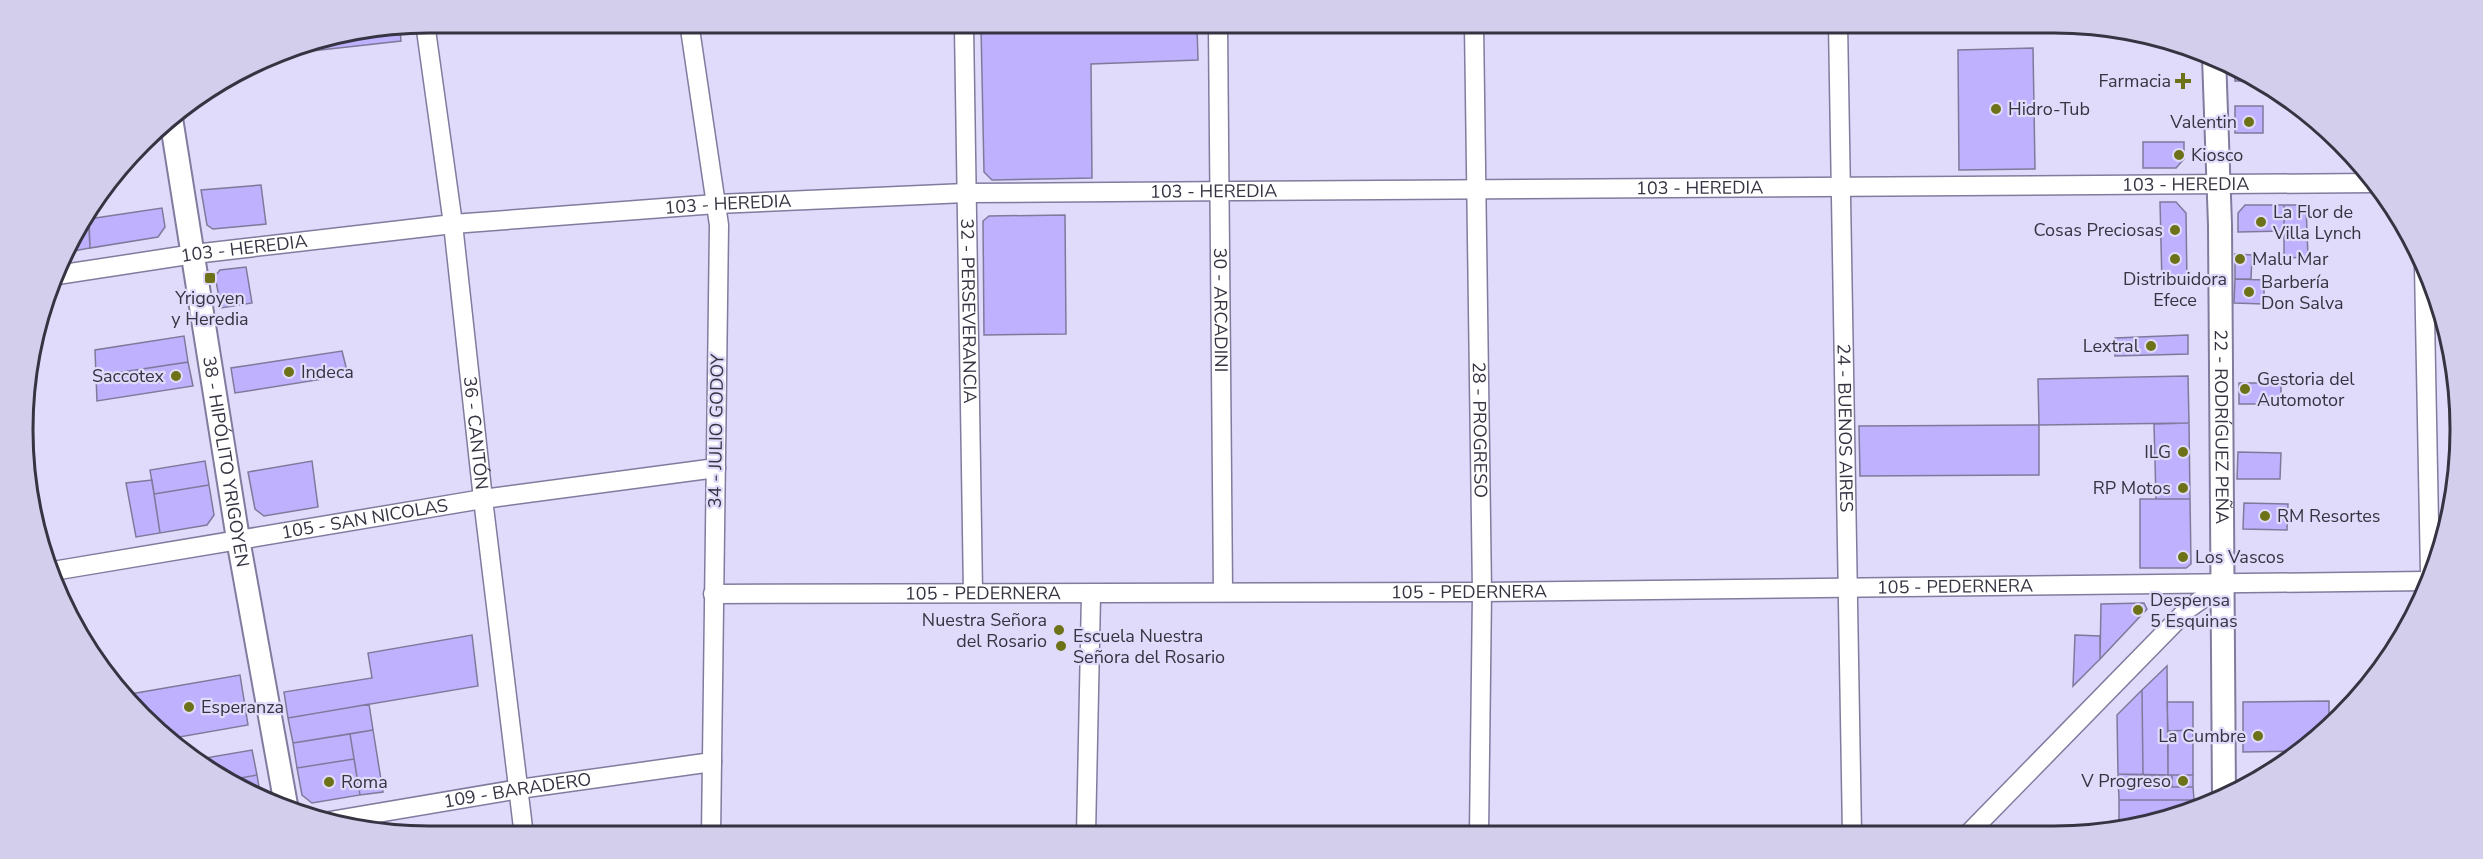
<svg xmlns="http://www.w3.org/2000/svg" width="2483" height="859" font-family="'Nunito Sans',sans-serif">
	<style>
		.building { fill: #bfb1fd; stroke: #7f7a9c; stroke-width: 1.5 }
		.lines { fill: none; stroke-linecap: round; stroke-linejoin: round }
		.minor-casing { stroke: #817b9e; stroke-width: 21 }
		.tertiary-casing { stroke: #817b9e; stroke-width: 26 }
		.minor { stroke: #fff; stroke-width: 18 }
		.tertiary { stroke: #fff; stroke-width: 22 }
		.poi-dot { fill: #6d7218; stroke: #e0dbfa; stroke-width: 2 }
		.labels { text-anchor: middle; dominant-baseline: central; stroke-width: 4.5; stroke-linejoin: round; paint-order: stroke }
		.poi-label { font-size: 18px; fill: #363442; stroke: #e0dbfa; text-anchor: start }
		.street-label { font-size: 18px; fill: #363442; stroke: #e0dbfa }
		.rim { fill: none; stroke: #363442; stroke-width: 3 }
	</style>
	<rect width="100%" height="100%" fill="#e0dbfa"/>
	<!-- building -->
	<path class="building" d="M2071,25l60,8 -60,1z
		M1197,26l1,34 -107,4 1,114 -100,2 -8,-8 -3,-145z
		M350,30h50l1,11 -116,13v-4z
		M2033,48l2,121 -76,1 -1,-120z
		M2235,65l24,16h-24z
		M2235,106h28v27h-28z
		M2143,142h41v17l-8,9h-33z
		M261,185l5,39 -53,5 -6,-4 -6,-35z
		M2160,202h16l10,11 1,71h-25z
		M2245,205h39v26l-46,1v-19z
		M2284,205h22l2,52 -24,1z
		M162,208l3,19 -7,10 -68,11 -1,-29z
		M88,211l2,37 -22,4 -1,-7z
		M1065,215l1,119 -82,1 -1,-114 6,-5z
		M2235,254l17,1 -1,24h-16z
		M246,267l6,36 -31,5 -6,-32 5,-6z
		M2235,279l29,1v24l-30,-1z
		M2188,335v19l-73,2v-18z
		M184,336l4,26 -92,14 -1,-26z
		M342,351l6,24 -113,18 -4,-25z
		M188,362l5,24 -96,15 -1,-25z
		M2188,376l1,47 -150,2 -1,-46z
		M2239,383h42v21h-42z
		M2189,423l1,76h-34l-2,-75z
		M2039,425v50l-179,1 -1,-50z
		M2238,452l43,1 -1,26h-43z
		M205,461l4,24 -55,9 -4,-24z
		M312,461l6,46 -54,9 -9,-7 -7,-37z
		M152,480l8,53 -24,4 -10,-54z
		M209,485l5,30 -7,10 -47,8 -6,-39z
		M2140,499h50l1,65 -5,4h-46z
		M2244,503l44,1 -1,26 -44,-1z
		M2144,603l3,6 -47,50 1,-55z
		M472,635l6,51 -190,32 -4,-26 88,-14 -4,-25z
		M2075,635l25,1v23l-27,27z
		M2167,666l1,109h-25l-1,-85z
		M240,675l8,50 -80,14 -27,-22 -16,-19v-3z
		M2142,690l1,85 -25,-1 -1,-59z
		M2329,701v25l-7,9 -24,16 -55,1v-50z
		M2167,702h26v28l-25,1z
		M369,704l4,26 -80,13 -5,-25z
		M373,730l10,62 -23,3 -10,-61z
		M2193,730v45h-25v-44z
		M350,734l4,25 -57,9 -4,-25z
		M252,750l5,25 -28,5 -26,-12 -9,-8z
		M354,759l6,36 -48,8 -10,-8 -5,-27z
		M2118,774l54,1v12h21l1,13h-75z
		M257,775l3,18 -31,-13z
		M2172,775h21v12h-21z
		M2244,777h16l-16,11z
		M2119,800h75v7l-64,19h-11z"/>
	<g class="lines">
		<!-- minor casing -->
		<g class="minor-casing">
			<g id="minor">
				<path id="s1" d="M1838,23l14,811"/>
				<path id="s2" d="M1474,25l8,567 -3,242"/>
				<path id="s3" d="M1218,26l5,566"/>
				<path id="s4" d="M964,27l9,566"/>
				<path d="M690,29l29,196 -8,611"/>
				<path id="s5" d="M426,30l27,194 30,275 41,337"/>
				<path d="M2424,266l6,308"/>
				<path id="s6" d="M57,275l137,-21 259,-30 263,-20 250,-11 1409,-10"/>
				<path id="s7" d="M53,571l430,-72 233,-31"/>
				<path id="s8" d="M713,594l769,-2 945,-11"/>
				<path id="s9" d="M324,822l195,-33 193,-27"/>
				<path d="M1969,833l219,-224 35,-25"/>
				<path d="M1086,835l5,-240"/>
			</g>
		</g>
		<!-- tertiary casing -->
		<g class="tertiary-casing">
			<g id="tertiary">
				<path id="s10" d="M2214,57l6,168 4,573"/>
				<path id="s11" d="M171,118l67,421 48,266"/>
			</g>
		</g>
		<!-- minor -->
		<use href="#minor" class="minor"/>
		<!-- tertiary -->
		<use href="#tertiary" class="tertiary"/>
	</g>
	<!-- markers -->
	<g class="poi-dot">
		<path d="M2180 72h6v6h6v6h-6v6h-6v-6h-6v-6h6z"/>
		<circle cx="1996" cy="109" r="6"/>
		<circle cx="2249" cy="122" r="6"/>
		<circle cx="2179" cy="155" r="6"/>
		<circle cx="2261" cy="222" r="6"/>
		<circle cx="2175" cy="230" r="6"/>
		<circle cx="2175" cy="259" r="6"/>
		<circle cx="2240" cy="259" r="6"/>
		<rect x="204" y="272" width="12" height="12" rx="3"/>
		<circle cx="2249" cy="292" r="6"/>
		<circle cx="2151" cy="346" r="6"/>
		<circle cx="289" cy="372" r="6"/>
		<circle cx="176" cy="376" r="6"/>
		<circle cx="2245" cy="389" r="6"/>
		<circle cx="2183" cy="452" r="6"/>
		<circle cx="2183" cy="488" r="6"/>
		<circle cx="2265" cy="516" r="6"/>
		<circle cx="2183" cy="557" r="6"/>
		<circle cx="2138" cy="610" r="6"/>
		<circle cx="1059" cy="630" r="6"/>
		<circle cx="1061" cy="646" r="6"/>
		<circle cx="189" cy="707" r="6"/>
		<circle cx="2258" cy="736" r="6"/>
		<circle cx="2183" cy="781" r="6"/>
		<circle cx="329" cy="782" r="6"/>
	</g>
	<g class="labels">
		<!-- poi labels -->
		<g class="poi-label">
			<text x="2171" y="81" text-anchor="end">Farmacia</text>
			<text x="2008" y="109">Hidro-Tub</text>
			<text x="2237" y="122" text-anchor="end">Valentin</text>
			<text x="2191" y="155">Kiosco</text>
			<text x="2273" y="212">La Flor de<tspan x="2273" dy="21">Villa Lynch</tspan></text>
			<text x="2163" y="230" text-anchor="end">Cosas Preciosas</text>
			<text x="2252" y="259">Malu Mar</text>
			<text x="2175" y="279" text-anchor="middle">Distribuidora<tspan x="2175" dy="21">Efece</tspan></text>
			<text x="2261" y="282">Barbería<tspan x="2261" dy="21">Don Salva</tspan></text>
			<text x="210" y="298" text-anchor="middle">Yrigoyen<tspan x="210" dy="21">y Heredia</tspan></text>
			<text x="2139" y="346" text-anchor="end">Lextral</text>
			<text x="301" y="372">Indeca</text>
			<text x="164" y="376" text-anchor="end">Saccotex</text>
			<text x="2257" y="379">Gestoria del<tspan x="2257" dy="21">Automotor</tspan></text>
			<text x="2171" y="452" text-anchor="end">ILG</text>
			<text x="2171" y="488" text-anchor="end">RP Motos</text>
			<text x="2277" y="516">RM Resortes</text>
			<text x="2195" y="557">Los Vascos</text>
			<text x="2150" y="600">Despensa<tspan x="2150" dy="21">5 Esquinas</tspan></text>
			<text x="1047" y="620" text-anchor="end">Nuestra Señora<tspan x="1047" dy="21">del Rosario</tspan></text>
			<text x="1073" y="636">Escuela Nuestra<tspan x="1073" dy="21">Señora del Rosario</tspan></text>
			<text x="201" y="707">Esperanza</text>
			<text x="2246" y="736" text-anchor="end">La Cumbre</text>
			<text x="2171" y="781" text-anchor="end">V Progreso</text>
			<text x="341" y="782">Roma</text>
		</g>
		<!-- street labels -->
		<g class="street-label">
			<text stroke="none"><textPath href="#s6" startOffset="2133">103 - HEREDIA</textPath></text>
			<text stroke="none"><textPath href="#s6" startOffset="1647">103 - HEREDIA</textPath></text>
			<text stroke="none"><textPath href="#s6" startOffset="1161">103 - HEREDIA</textPath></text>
			<text stroke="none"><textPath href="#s6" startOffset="675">103 - HEREDIA</textPath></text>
			<text stroke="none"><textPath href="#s6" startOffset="189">103 - HEREDIA</textPath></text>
			<text stroke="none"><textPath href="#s3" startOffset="284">30 - ARCADINI</textPath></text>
			<text stroke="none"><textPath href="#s4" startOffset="284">32 - PERSEVERANCIA</textPath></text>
			<text stroke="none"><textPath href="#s10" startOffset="370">22 - RODRÍGUEZ PEÑA</textPath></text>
			<text stroke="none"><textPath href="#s1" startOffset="405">24 - BUENOS AIRES</textPath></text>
			<text stroke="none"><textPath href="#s2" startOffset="405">28 - PROGRESO</textPath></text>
			<text transform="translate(716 431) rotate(-89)">34 - JULIO GODOY</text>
			<text stroke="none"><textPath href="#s5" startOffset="406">36 - CANTÓN</textPath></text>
			<text stroke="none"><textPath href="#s11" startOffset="348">38 - HIPÓLITO YRIGOYEN</textPath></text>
			<text stroke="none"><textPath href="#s7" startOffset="316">105 - SAN NICOLAS</textPath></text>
			<text stroke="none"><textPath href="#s8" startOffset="1242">105 - PEDERNERA</textPath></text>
			<text stroke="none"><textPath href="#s8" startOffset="756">105 - PEDERNERA</textPath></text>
			<text stroke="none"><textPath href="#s8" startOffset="270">105 - PEDERNERA</textPath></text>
			<text stroke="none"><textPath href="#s9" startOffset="196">109 - BARADERO</textPath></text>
		</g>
	</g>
	<!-- crop -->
	<path d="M0 0H2483V859H0ZM429 33H2054A396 396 0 0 1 2450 429V430A396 396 0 0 1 2054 826H429A396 396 0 0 1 33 430V429A396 396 0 0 1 429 33Z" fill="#d2ceeb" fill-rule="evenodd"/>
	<path class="rim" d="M429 33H2054A396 396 0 0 1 2450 429V430A396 396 0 0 1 2054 826H429A396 396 0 0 1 33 430V429A396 396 0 0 1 429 33Z"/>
</svg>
